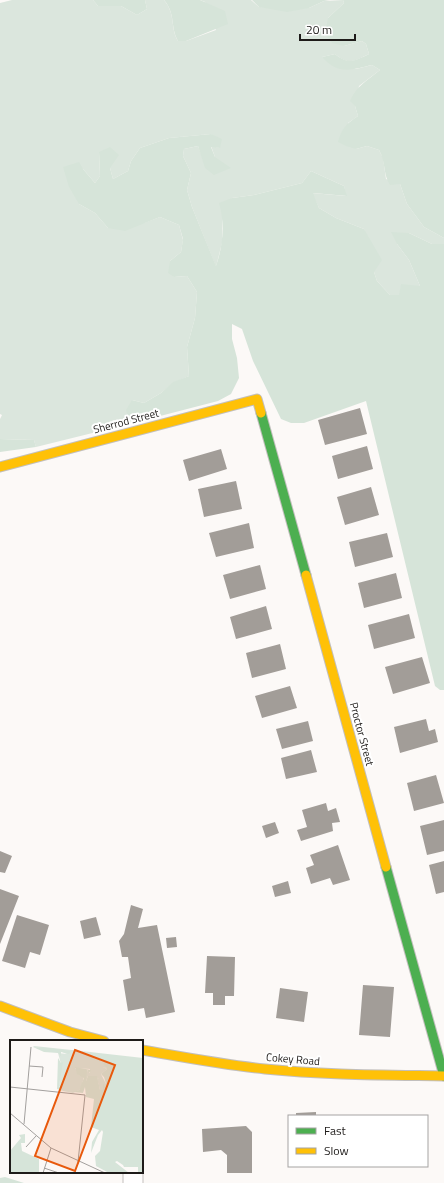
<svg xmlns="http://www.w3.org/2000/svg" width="444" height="1183" font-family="'Titillium Web',sans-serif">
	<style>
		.green { fill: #dbe6dd }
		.forest { fill: #d6e4d9 }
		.building { fill: #a29d98 }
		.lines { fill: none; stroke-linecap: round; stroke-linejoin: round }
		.street-casing { stroke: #c2bfbd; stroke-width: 21 }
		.fast-casing { stroke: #c2bfbd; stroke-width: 11 }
		.slow-casing { stroke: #c2bfbd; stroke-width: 11 }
		.street { stroke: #fffefe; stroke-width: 19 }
		.fast { stroke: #4caf50; stroke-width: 9 }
		.slow { stroke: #ffc107; stroke-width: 9 }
		.labels { text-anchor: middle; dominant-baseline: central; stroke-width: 4; stroke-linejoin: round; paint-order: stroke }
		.street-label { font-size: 11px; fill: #1e1b19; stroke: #fff }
		.inset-road { fill: none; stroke: #a3a09e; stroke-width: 1 }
		.view { fill: #e8590c; fill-opacity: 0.15; stroke: #e8590c; stroke-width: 2 }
		.inset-edge { fill: none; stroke: #1e1b19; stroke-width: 2 }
	</style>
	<rect width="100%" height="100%" fill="#fcf9f7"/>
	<!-- green -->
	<path class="green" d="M12,0h81l5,6h23l16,9 10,-6 -2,-9h19c12,14 6,29 14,41h8l30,-11 -11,-28 -5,-2h51l8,7 50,1 15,-7 19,-1 1,3 -16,15 16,28 18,-5 4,3 3,10c-15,7 -20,12 -34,0l-13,3 34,12 16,-4 8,5 -21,16 -4,20 3,10 -10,7 8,26 11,-3 12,4 4,8 3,21 14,5 7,20 17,23 20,11v6h-12l-23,-11 -12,11 12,16 11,26 -21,9h-9l-13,-14 -3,-9 -10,-43 -28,-11 -17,-10 -7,-15 34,3 -2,-10 -33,-15 -9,12 -48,12 -22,3 -10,17v28l-6,24 -24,-60 -5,-17 4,-17 -8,-17 1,-7 14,-3 4,10 13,1 -4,-11 9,2 -9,-14 -42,4 -29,10 -9,13 -3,10 -15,8 -3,-11 -11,-16 1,24 -5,7 -12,-14 -4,35 16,9 13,15 36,-5 16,-6 19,8 4,15 -2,12 -11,9 4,16 13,-1 10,16 -2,26 -8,29 2,29 -16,7 -12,10 -17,10 -12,-3 5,22 -101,25 -2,-7 -34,-1v-20l2,-4 -2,-1v-411z"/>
	<!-- forest -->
	<path class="forest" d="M93,0h52l2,9 -10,6 -16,-9h-23z
		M164,0h36l25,11 3,13 -42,17h-8c-8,-13 -2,-27 -14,-41z
		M252,0h78l-6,1 -15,7 -22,4 -28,-5z
		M343,0h101v238l-20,-11 -17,-23 -7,-20 -10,1c-7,-10 -4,-23 -11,-35l-12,-4 -11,3 -10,-3 -8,-4c4,-14 8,-18 20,-26l-3,-10 -5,-5c6,-15 18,-21 30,-31l-8,-5c-21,5 -34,10 -50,-8l13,-3c14,11 19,7 34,0l-3,-10 -4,-3 -18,5 -12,-3 -7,-10 3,-15 16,-15z
		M211,134l11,5 -2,9 -9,-1 4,10 16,11 -17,7 -9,-7 -7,-22 -14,3 -1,7 8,17 -4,17 5,17 24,59c7,-20 9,-43 3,-63l13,-5 22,-3 48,-12 9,-12 33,15 3,10 -34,-3 6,15 17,10 28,11 18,31 -8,12 3,9 13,14h9l2,-11 19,2 -11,-26 -12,-16 -6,-12 18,1 23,11h12v446h-4l-5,-4 -69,-285 -62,22h-13l-10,-4 -28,-58 -11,-32 -10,-5v15l5,19 2,20 -8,16 -13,7 -81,21 -8,-2 -3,-10 6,-10 12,3 17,-10 12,-11 16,-6 -2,-29 8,-29 2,-26 -10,-16 -13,1 -6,-4 2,-12 11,-9 2,-13 -4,-14 -19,-8 -35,14 -17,-3 -13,-15 -16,-9 -10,-17 -6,-20 16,-5 4,7 12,14 5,-7 -1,-24 11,-5 9,8 -9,13 3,11 15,-8 3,-10 9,-13 29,-10z
		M0,439l34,1 2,7 -36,5z
		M5,1177l19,6h-24v-5z"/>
	<!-- building -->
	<path class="building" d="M360,408l7,26 -42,11 -7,-25z
		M367,446l6,23 -35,10 -6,-23z
		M221,449l6,20 -38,12 -6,-21z
		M236,481l6,28 -38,8 -6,-28z
		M371,487l8,28 -34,10 -8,-28z
		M249,523l5,25 -38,9 -7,-24z
		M387,533l6,24 -38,10 -6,-25z
		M260,565l6,24 -36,10 -7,-24z
		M396,573l6,25 -38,10 -6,-25z
		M266,606l6,23 -36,10 -6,-22z
		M409,614l6,24 -41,11 -6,-24z
		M280,644l6,25 -34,9 -6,-25z
		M422,657l8,26 -37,11 -8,-27z
		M290,686l7,22 -35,10 -7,-22z
		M426,719l3,12 6,-2 3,13 -38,11 -6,-26z
		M308,721l5,20 -31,8 -6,-20z
		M311,750l6,22 -31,7 -5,-21z
		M436,775l8,28 -30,8 -7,-28z
		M326,803l2,8 8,-3 4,14 -8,1 1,8 -32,10 -4,-11 10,-3 -5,-17z
		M444,820v31l-17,4 -7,-29z
		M275,822l4,11 -13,5 -4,-12z
		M338,845l12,35 -17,5 -3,-7 -19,6 -5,-16 8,-3 -4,-10z
		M0,851l12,5 -7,17 -5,-1z
		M444,861v31l-8,2 -7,-29z
		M288,881l3,12 -16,4 -3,-11z
		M0,889l19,7 -19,48z
		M131,905l12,4 -5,19 19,-3 18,87 -29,6 -2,-10 -16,3 -5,-31 8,-2 -3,-21h-6l-3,-16 5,-7z
		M17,915l32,10 -9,30 -10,-3 -5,16 -23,-7z
		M96,917l5,18 -17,4 -4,-18z
		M176,937l1,10 -10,1 -1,-10z
		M207,956l28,1 -1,39h-9v9h-12v-12h-8z
		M363,985l31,2 -4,50 -31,-2z
		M280,988l28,4 -4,30 -28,-4z
		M316,1112v4h-20v-3z
		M246,1126l6,6v41h-25v-18l-6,-5 -18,2 -1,-23z"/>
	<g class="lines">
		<!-- street casing -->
		<g class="street-casing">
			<path id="street" d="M133,1172v11"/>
		</g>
		<!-- fast casing -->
		<g class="fast-casing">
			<path id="fast" d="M261,413l45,162
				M386,867l58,209"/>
		</g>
		<!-- slow casing -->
		<g class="slow-casing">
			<path id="slow" d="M0,467l257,-68 4,14
				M306,575l80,292
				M0,1006l70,26 34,9
				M142,1050c41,7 82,15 123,19 59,6 119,6 179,7"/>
		</g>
		<!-- street -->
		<use href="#street" class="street"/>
		<!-- fast -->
		<use href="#fast" class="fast"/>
		<!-- slow -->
		<use href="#slow" class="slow"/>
	</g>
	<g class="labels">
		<!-- street labels -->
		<g class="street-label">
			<text transform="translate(126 421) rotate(-15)">Sherrod Street</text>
			<text transform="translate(362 734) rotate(75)">Proctor Street</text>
			<text transform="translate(293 1059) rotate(5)">Cokey Road</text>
		</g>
	</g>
	<!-- overview -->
	<g transform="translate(10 1040)">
		<rect width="133" height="133" fill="#fcf9f7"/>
		<path d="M23,7l1,-1 57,6 -1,6 5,1 -3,-4h3l6,6 5,1 1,6 -4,-1 4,2 -6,5 7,14 -4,-3 -1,5h-3l-3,-12 2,1 -3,-2 -8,-1 -2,5v-11l4,3v-4l-15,-1 4,7 5,1 -2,9 -3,5 -6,3 -10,-2 -4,-5 2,-22 -3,-11 9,1 -9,-4z" fill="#dbe6dd"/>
		<path d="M23,7l16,1 22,3 -2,3 -8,-2v4l-3,-3 -14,-1zM80,12l53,6v115h-5v-6h-14l-1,-2 -6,-4 -2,1 14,11h-20l-13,-7 -1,-10 5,-5 3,-19 -1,-2 -4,5 -7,18 1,-11 7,-12 -8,-3 3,-28 -8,-2 -1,-10 -2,6 -10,-1 6,-2 5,-12 -7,-4 -2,-7 16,3 -2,3 -2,-3 -1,11 2,-5h9l3,14h3v-6l4,3 -3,-10 -3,-3 6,-5 -5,-3 5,2 -4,-4 3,-2 -13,-7 2,5h-5zM48,18l3,5 2,-1 -4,24 4,5 -6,-2zM15,94v9h-4l1,8 17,8v14h-29v-22l11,-13 -2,-3z" fill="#d6e4d9"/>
		<path class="inset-road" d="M19,26l14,1 -1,10M0,47l75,8 -7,67M0,73l41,35 54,25M14,84l7,-77M16,107l10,-11M34,128l15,5M33,133l8,-25"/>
		<path class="view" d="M65,10l40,15 -40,106 -40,-15z"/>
		<rect width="133" height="133" class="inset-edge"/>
	</g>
	<!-- legend -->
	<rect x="288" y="1115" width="140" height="52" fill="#ffffff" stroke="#a5a4a3"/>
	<rect x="296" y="1128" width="20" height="6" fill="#4caf50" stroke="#a5a4a3"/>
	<text x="324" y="1135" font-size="12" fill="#1e1b19">Fast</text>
	<rect x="296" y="1148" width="20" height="6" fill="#ffc107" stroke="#a5a4a3"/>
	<text x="324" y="1155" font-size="12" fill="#1e1b19">Slow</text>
	<!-- scale -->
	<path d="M300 34v6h55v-6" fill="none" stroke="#1e1b19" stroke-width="2"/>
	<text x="306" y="34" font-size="12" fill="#1e1b19" stroke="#ffffff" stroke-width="3" paint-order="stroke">20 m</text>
</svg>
